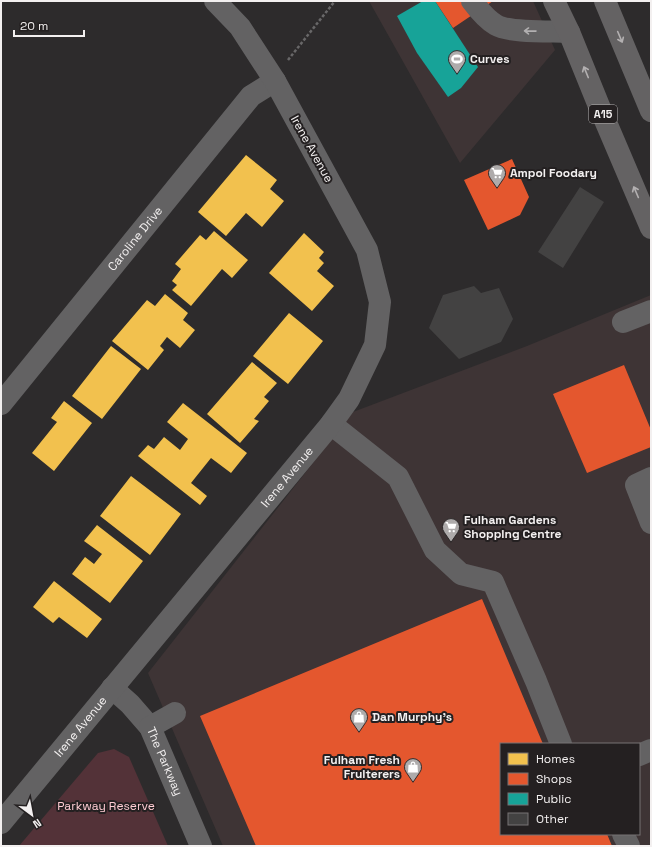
<svg xmlns="http://www.w3.org/2000/svg" width="652" height="847" font-family="'Space Grotesk',sans-serif">
	<style>
		.built { fill: #3e3435; fill-rule: evenodd }
		.green { fill: #533238 }
		.homes { fill: #f2c14e }
		.shops { fill: #e4572e }
		.public { fill: #17a398 }
		.building { fill: #434242 }
		.lines { fill: none; stroke-linecap: round; stroke-linejoin: round }
		.path { stroke: #686768; stroke-width: 2.5; stroke-dasharray: 3 2; stroke-linecap: butt }
		.minor { stroke: #636263; stroke-width: 22 }
		.major { stroke: #646263; stroke-width: 22 }
		.oneway { stroke: #b2b0b1 }
		.oneway2 { stroke: #b3b0b1 }
		.labels { text-anchor: middle; dominant-baseline: central; stroke-width: 4; stroke-linejoin: round; paint-order: stroke }
		.shield { fill: #242021; stroke: #b5b2b2; stroke-width: 1 }
		.shield-label { font-size: 11px; font-weight: bold; fill: #f3f0f0 }
		.poi-label { font-size: 12px; font-weight: bold; fill: #f3f0f0; stroke: #242021; text-anchor: start }
		.street-label { font-size: 12px; fill: #f3f0f0; stroke: #242021 }
		.park-label { font-size: 12px; fill: #ffcdd4; stroke: #242021 }
	</style>
	<rect width="100%" height="100%" fill="#2d2b2c"/>
	<!-- built -->
	<path class="built" d="M369,1h164l22,49 -95,113z
		M651,295v551h-428l-75,-173 205,-261 174,-66zM501,744h138v90h-138z"/>
	<!-- green -->
	<path class="green" d="M114,749l15,8 39,89h-149l79,-93z"/>
	<!-- homes -->
	<path class="homes" d="M246,155l31,25 -7,9 14,12 -22,26 -16,-14 -20,23 -28,-24z
		M214,231l34,29 -16,18 -10,-9 -31,37 -19,-16 5,-5 -5,-4 9,-12 -6,-5 25,-29 6,5z
		M304,233l20,19 -5,6 5,5 -7,8 17,15 -22,25 -43,-38z
		M165,294l23,19 -5,7 12,10 -15,18 -13,-11 -7,9 4,4 -16,20 -36,-29 35,-41 8,6z
		M289,313l34,28 -35,43 -35,-28z
		M111,346l30,23 -39,50 -30,-23z
		M252,362l25,21 -13,14 5,4 -15,18 5,2 -19,22 -33,-29z
		M64,401l28,22 -38,48 -22,-18 25,-31 -6,-4z
		M183,403l64,50 -16,20 -20,-15 -20,25 16,13 -7,9 -62,-49 10,-11 6,4 10,-12 16,13 8,-11 -21,-17z
		M131,476l50,38 -31,41 -50,-39z
		M97,525l46,36 -33,42 -38,-29 13,-17 9,7 8,-10 -18,-13z
		M54,581l48,38 -15,19 -28,-21 -6,6 -20,-16z"/>
	<!-- shops -->
	<path class="shops" d="M435,1h58l-40,27z
		M512,159l17,38 -9,18 -32,15 -24,-50z
		M624,365l27,65v17l-64,26 -34,-79z
		M482,599l61,145h-42v90h106l5,12h-356l-56,-130z"/>
	<!-- public -->
	<path class="public" d="M423,1h12l43,66 -17,21 -13,9 -31,-44 -20,-37z"/>
	<!-- building -->
	<path class="building" d="M580,187l24,15 -41,66 -25,-16z
		M474,286l7,7 18,-5 14,31 -12,23 -42,17 -30,-31 14,-33z"/>
	<g class="lines">
		<!-- path -->
		<path class="path" d="M288,60l47,-59"/>
		<!-- minor -->
		<g class="minor">
			<path d="M472,1c6,8 15,19 24,24 13,8 57,6 73,7"/>
			<path d="M623,322l28,-11"/>
			<path id="s1" d="M1,404l250,-308 24,-15"/>
			<path d="M331,424l67,53 37,73 26,24 32,8 43,99 25,63"/>
			<path d="M651,478l-15,7 15,38"/>
			<path id="s2" d="M112,688l18,16 20,23 51,119"/>
			<path d="M150,727l25,-14"/>
			<path d="M639,755l12,-5"/>
			<path id="s3" d="M1,823l330,-399 18,-25 26,-54 5,-43 -13,-52 -92,-169 -35,-54 -25,-26"/>
			<path d="M623,834l6,12"/>
		</g>
		<!-- major -->
		<path class="major" d="M554,1l15,31 30,74 52,122
			M605,1l46,110"/>
	</g>
	<!-- one-way arrows -->
	<defs><path id="oneway-shaft" d="M-6 0H5M1.5-3L5.5 0L1.5 3" fill="none" stroke-width="1.6" stroke-linecap="round" stroke-linejoin="round"/></defs>
	<use class="oneway" href="#oneway-shaft" transform="translate(530 31) rotate(-179)"/>
	<g class="oneway2">
		<use href="#oneway-shaft" transform="translate(620 37) rotate(67)"/>
		<use href="#oneway-shaft" transform="translate(586 72) rotate(-112)"/>
		<use href="#oneway-shaft" transform="translate(636 192) rotate(-113)"/>
	</g>
	<!-- icons -->
	<defs>
		<g id="stadium-pin" transform="scale(0.9)"><path d="M0 17L-7.5 6A9.5 9.5 0 1 1 7.5 6Z" fill="#aeabab" stroke="#242021"/><path d="M0-5a6.5 5 0 1 0 0 10a6.5 5 0 1 0 0-10ZM-3.5-1.8h7v3.6h-7Z" fill="#fff"/></g>
		<g id="supermarket-pin" transform="scale(0.9)"><path d="M0 17L-7.5 6A9.5 9.5 0 1 1 7.5 6Z" fill="#aeabab" stroke="#242021"/><path d="M-6-5.5h2.5l.6 2H6L4.5 2H-2.5L-4.4-4H-6ZM-1.5 3.2a1.3 1.3 0 1 0 .1 0ZM3 3.2a1.3 1.3 0 1 0 .1 0Z" fill="#fff"/></g>
		<g id="shop-pin" transform="scale(0.9)"><path d="M0 17L-7.5 6A9.5 9.5 0 1 1 7.5 6Z" fill="#aeabab" stroke="#242021"/><path d="M-5-2.5h2.3a2.7 3.5 0 0 1 5.4 0H5L5.5 6h-11ZM-1.5-2.5h3a1.5 2.3 0 0 0-3 0Z" fill="#fff"/></g>
	</defs>
	<g fill-rule="evenodd">
		<use href="#stadium-pin" x="457" y="59"/>
		<use href="#supermarket-pin" x="497" y="173"/>
		<use href="#supermarket-pin" x="451" y="527"/>
		<use href="#shop-pin" x="359" y="717"/>
		<use href="#shop-pin" x="413" y="767"/>
	</g>
	<g class="labels">
		<!-- shield labels -->
		<rect class="shield" x="589" y="105" width="28" height="18" rx="3"/>
		<g class="shield-label">
			<text x="603" y="114">A15</text>
		</g>
		<!-- poi labels -->
		<g class="poi-label">
			<text x="470" y="59">Curves</text>
			<text x="510" y="173">Ampol Foodary</text>
			<text x="464" y="520">Fulham Gardens<tspan x="464" dy="14">Shopping Centre</tspan></text>
			<text x="372" y="717">Dan Murphy's</text>
			<text x="400" y="760" text-anchor="end">Fulham Fresh<tspan x="400" dy="14">Fruiterers</tspan></text>
		</g>
		<!-- street labels -->
		<g class="street-label">
			<text transform="translate(312 149) rotate(61)">Irene Avenue</text>
			<text stroke="none"><textPath href="#s1" startOffset="213">Caroline Drive</textPath></text>
			<text stroke="none"><textPath href="#s3" startOffset="449">Irene Avenue</textPath></text>
			<text stroke="none"><textPath href="#s3" startOffset="125">Irene Avenue</textPath></text>
			<text stroke="none"><textPath href="#s2" startOffset="92">The Parkway</textPath></text>
		</g>
		<!-- park labels -->
		<g class="park-label">
			<text x="106" y="806">Parkway Reserve</text>
		</g>
	</g>
	<!-- border -->
	<rect width="652" height="847" fill="none" stroke="#f3f0f0" stroke-width="4"/>
	<!-- legend -->
	<rect x="500" y="743" width="140" height="92" fill="#242021" stroke="#777374"/>
	<rect x="508" y="753" width="20" height="12" fill="#f2c14e" stroke="#777374"/>
	<text x="536" y="763" font-size="12" fill="#f3f0f0">Homes</text>
	<rect x="508" y="773" width="20" height="12" fill="#e4572e" stroke="#777374"/>
	<text x="536" y="783" font-size="12" fill="#f3f0f0">Shops</text>
	<rect x="508" y="793" width="20" height="12" fill="#17a398" stroke="#777374"/>
	<text x="536" y="803" font-size="12" fill="#f3f0f0">Public</text>
	<rect x="508" y="813" width="20" height="12" fill="#434242" stroke="#777374"/>
	<text x="536" y="823" font-size="12" fill="#f3f0f0">Other</text>
	<!-- north arrow -->
	<g transform="translate(32 815) rotate(148)" stroke="#242021" stroke-width="3" paint-order="stroke">
	<path d="M0-3L7 15L0 10L-7 15Z" fill="#f3f0f0"/>
	<text y="-6" font-size="11" font-weight="bold" text-anchor="middle" fill="#f3f0f0">N</text>
	</g>
	<!-- scale -->
	<path d="M14 30v6h70v-6" fill="none" stroke="#f3f0f0" stroke-width="2"/>
	<text x="20" y="30" font-size="12" fill="#f3f0f0" stroke="#242021" stroke-width="3" paint-order="stroke">20 m</text>
</svg>
